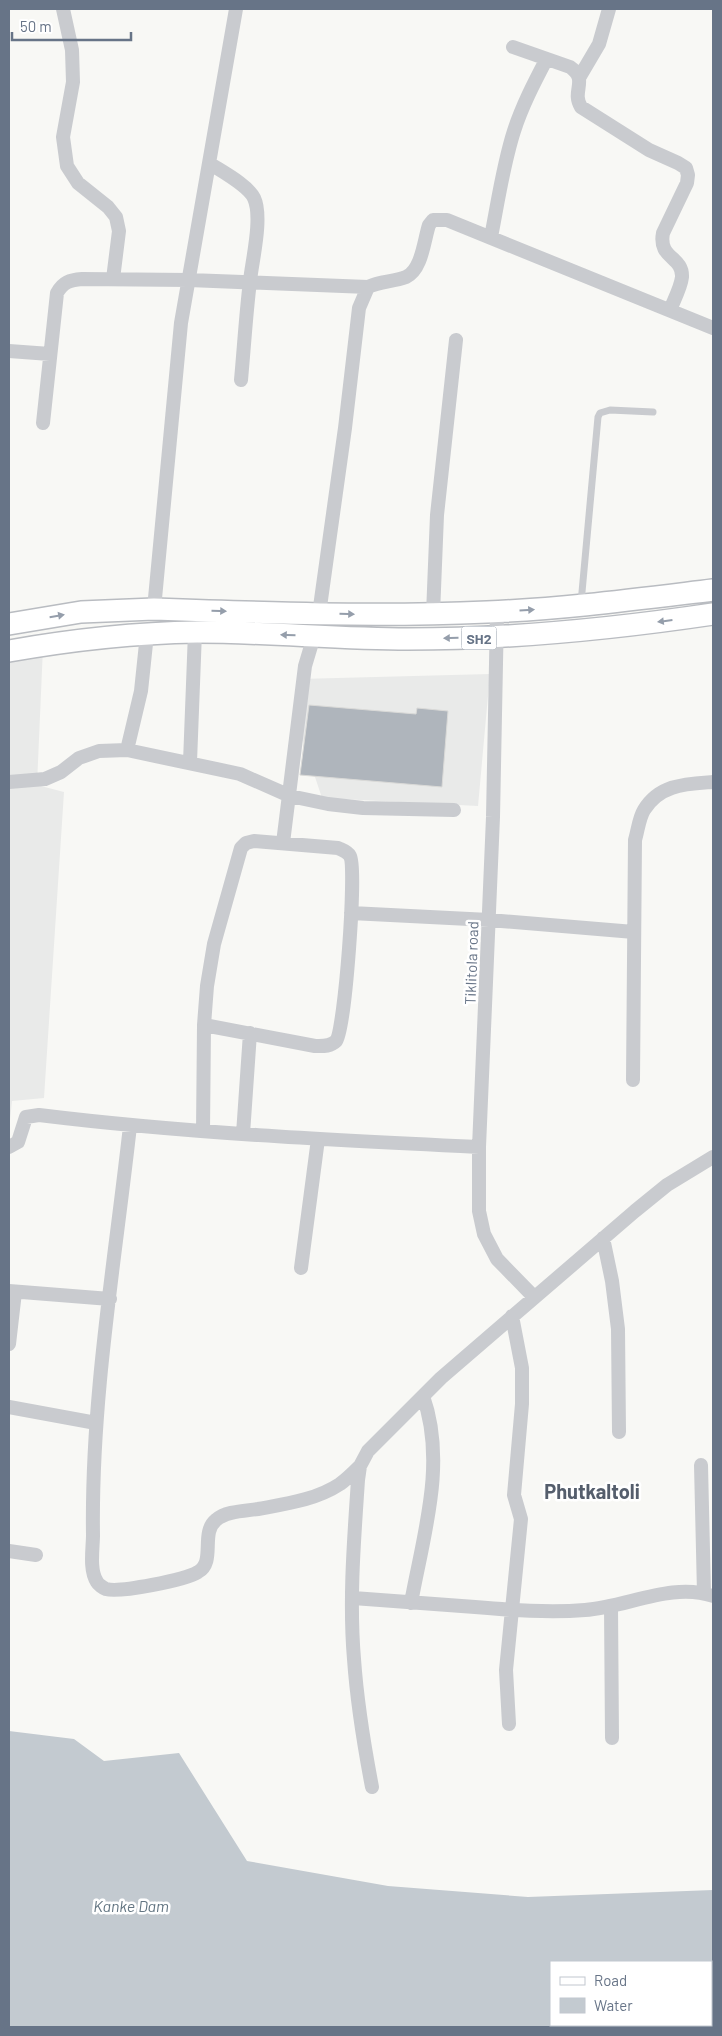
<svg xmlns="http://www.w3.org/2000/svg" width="722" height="2036" font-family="Barlow,sans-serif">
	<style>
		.built { fill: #e9eae9 }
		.water { fill: #c3cad0; fill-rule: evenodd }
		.building { fill: #afb5bc; stroke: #dadad8 }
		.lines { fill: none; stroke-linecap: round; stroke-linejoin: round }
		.primary-casing { stroke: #b9bcc1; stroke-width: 24 }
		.lane { stroke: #c9cbcf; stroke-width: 7 }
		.street { stroke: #c9cbcf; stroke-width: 14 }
		.primary { stroke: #fff; stroke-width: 21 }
		.oneway { fill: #959eab }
		.labels { text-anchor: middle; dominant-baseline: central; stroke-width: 5; stroke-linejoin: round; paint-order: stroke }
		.shield { fill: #fff; stroke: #959eab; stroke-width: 1 }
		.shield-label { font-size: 14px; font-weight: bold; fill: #677487 }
		.street-label { font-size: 15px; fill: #677487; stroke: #fff }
		.water-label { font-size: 16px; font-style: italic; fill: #637582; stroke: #fff }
		.district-label { font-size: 20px; font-weight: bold; fill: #555e6c; stroke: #fff }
	</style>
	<rect width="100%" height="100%" fill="#f8f8f5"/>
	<!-- built -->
	<path class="built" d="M43,647l-6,138 27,7 -20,306 -32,3 -3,29v-477z
		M490,674l-12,132 -156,-8 -28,-84 5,-35z"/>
	<!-- water -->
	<path class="water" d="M9,1731l65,8 30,22 75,-8 68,108 141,25 140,11 185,-7v137h-704zM551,1962h160v63h-160z"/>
	<!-- building -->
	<path class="building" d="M309,705l107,9 1,-6 31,3 -6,76 -142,-12z"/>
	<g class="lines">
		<!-- primary casing -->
		<g class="primary-casing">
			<path id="primary" d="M9,624l72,-12 73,-3c111,4 222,8 333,3 76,-3 151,-13 226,-22
				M9,651c62,-11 124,-18 188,-19 70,0 141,7 211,7 103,0 204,-10 305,-25"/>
		</g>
		<!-- lane -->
		<path class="lane" d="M581,603l17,-186 2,-4 10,-3 43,2"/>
		<!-- street -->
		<path class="street" d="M63,9l9,41 1,32 -10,55 4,29 11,17 30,24 8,10 3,14 -6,48
			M513,47l57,20c19,13 1,24 11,40l68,43 29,13 8,5 2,7 -1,8 -24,50c-5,26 20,23 19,44 -1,10 -8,23 -12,33
			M579,78l20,-34 10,-35
			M209,163c12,8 39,22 45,35 9,19 -2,63 -4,83 -4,33 -6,66 -9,99
			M491,237c7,-35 12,-72 23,-106 8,-25 20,-48 32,-71
			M9,351l41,3
			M43,423l14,-130c6,-11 13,-13 25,-14l107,1 179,7
			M154,609l27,-286 55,-314
			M497,612l-4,205 -14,330v64l5,23 13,25 37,38
			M319,614l26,-186 14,-120 9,-21c12,-6 25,-5 38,-10 16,-7 18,-37 23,-52l4,-5h14l266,108
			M433,614l4,-99 19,-175
			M127,750l14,-59 6,-57
			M190,762l5,-130
			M9,782l36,-3 16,-7 18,-14 20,-7 28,-1 113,24 50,22 38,8 35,4 91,2
			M283,843l22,-177 9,-30
			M351,913l138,7 145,12
			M633,1080l2,-240c3,-10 4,-22 9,-30 16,-26 42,-26 69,-28
			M130,1126c-15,135 -39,273 -37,409 0,13 -4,35 4,47 1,2 6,6 9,7 13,4 79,-9 92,-17 18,-10 2,-39 18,-52 10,-9 29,-9 42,-11 27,-5 58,-9 82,-25 7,-5 14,-12 20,-18
			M203,1131l1,-106 3,-39 7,-42 27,-96 5,-5 8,-2 84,7c4,2 9,3 12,8 7,12 -5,174 -14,185 -6,6 -14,5 -21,5l-111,-21
			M243,1134l7,-101
			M9,1147l9,-5 8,-25 13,-2c146,18 293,25 440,32
			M603,1238l9,43 6,48 1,103
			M301,1268l17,-129
			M9,1291l101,8
			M9,1344l6,-52
			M9,1407l87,16
			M701,1465l3,128
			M9,1551l27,4
			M353,1598c40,3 81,6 122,9 36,3 74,6 110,3 42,-3 87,-28 128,-14
			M411,1603c12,-67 36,-140 12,-207
			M611,1606l1,132
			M509,1724l-3,-54 15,-151 -7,-24 8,-91v-36l-10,-52
			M372,1787c-8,-42 -15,-85 -18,-128 -5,-59 0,-119 4,-179l2,-14 8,-15 73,-73 194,-167 32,-26 46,-28"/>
		<!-- primary -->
		<use href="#primary" class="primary"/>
	</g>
	<!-- one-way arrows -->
	<defs><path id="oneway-solid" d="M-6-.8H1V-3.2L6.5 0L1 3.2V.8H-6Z" transform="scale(1.25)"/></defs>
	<g class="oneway">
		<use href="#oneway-solid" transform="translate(527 610) rotate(-4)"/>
		<use href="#oneway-solid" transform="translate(219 611) rotate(2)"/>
		<use href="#oneway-solid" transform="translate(347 614) rotate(1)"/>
		<use href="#oneway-solid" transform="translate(57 616) rotate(-10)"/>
		<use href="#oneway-solid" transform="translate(665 621) rotate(173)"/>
		<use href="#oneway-solid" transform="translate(288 635) rotate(-178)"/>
		<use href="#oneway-solid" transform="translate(451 638) rotate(179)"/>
	</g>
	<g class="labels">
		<!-- shield labels -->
		<rect class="shield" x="461.5" y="626.5" width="35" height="23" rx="4"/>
		<g class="shield-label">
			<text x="479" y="638">SH2</text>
		</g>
		<!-- street labels -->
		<g class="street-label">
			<text transform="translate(471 963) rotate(-88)">Tiklitola road</text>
		</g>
		<!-- water labels -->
		<g class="water-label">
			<text x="131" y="1905">Kanke Dam</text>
		</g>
		<!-- district labels -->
		<g class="district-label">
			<text x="592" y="1491">Phutkaltoli</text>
		</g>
	</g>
	<!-- border -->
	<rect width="722" height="2036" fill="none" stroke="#677487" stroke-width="20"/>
	<!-- legend -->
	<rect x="550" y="1961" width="162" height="65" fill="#ffffff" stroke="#c2c7cf"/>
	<rect x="560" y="1977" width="25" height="8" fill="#ffffff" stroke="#c2c7cf"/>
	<text x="594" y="1986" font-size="15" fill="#677487">Road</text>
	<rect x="560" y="1998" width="25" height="15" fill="#c3cad0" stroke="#c2c7cf"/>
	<text x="594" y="2011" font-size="15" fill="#677487">Water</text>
	<!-- scale -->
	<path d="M12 32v8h119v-8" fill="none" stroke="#677487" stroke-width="2.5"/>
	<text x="20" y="32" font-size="15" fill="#677487" stroke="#ffffff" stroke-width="4" paint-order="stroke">50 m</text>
</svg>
